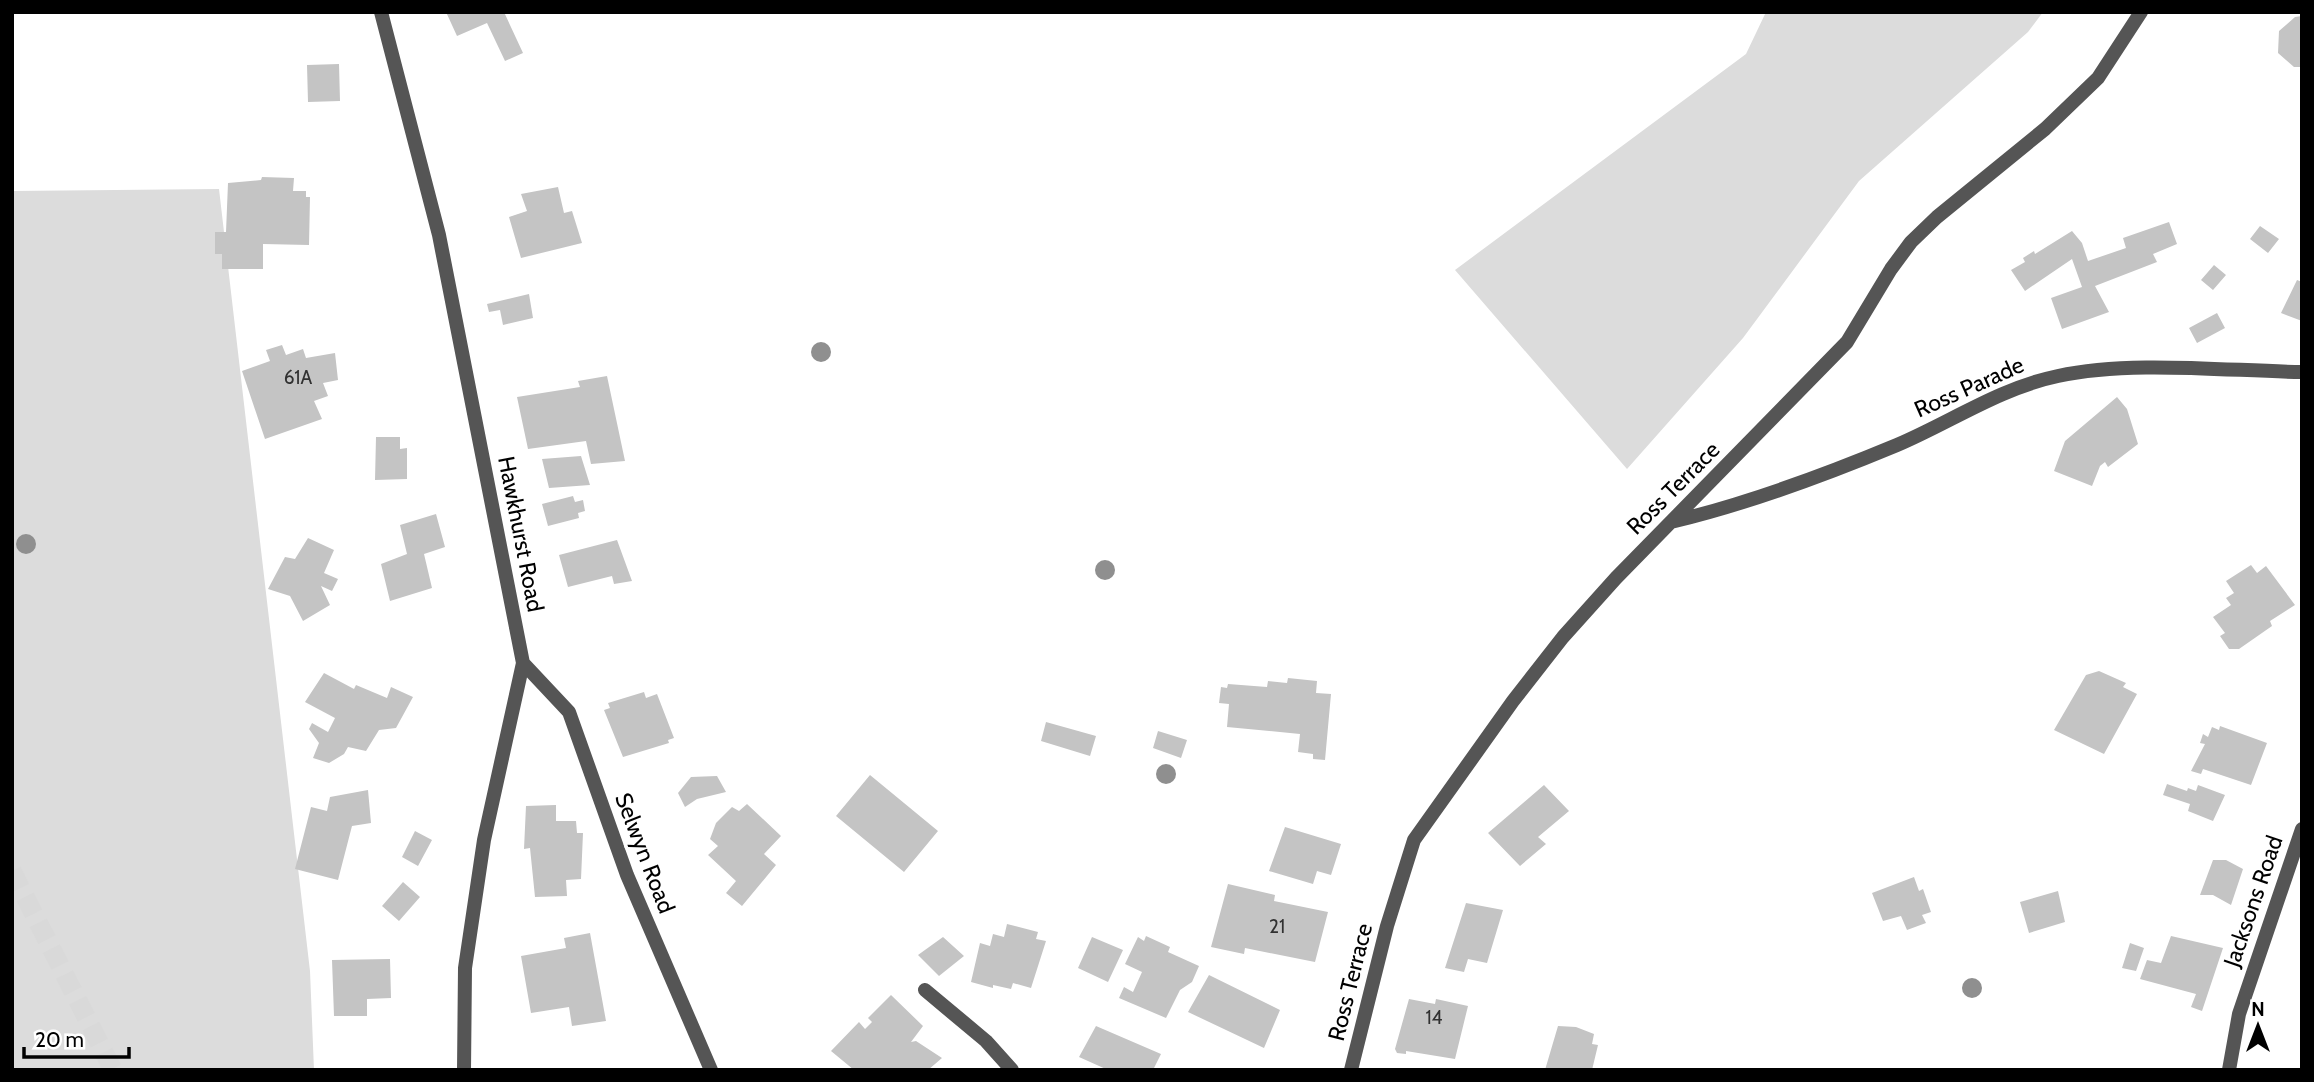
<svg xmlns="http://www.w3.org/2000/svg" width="2314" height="1082" font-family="Cabin,sans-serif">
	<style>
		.green { fill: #dcdcdc }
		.building { fill: #c4c4c4 }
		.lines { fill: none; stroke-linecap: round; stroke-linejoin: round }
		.trunk-tunnel { stroke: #d9d9d9; stroke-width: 19; stroke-dasharray: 19 10; stroke-linecap: butt }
		.minor { stroke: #555; stroke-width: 14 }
		.tree { fill: #8f8f8f }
		.labels { text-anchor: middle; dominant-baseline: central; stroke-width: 7; stroke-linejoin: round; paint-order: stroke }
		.number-label { font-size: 19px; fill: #313131 }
		.street-label { font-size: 23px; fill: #000; stroke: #fff }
	</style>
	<rect width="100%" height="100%" fill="#fff"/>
	<!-- green -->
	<path class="green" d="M1766,12h277l-15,20 -169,149 -116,157 -116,131 -172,-199 291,-216z
		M219,189l91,782 4,99h-302v-879z"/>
	<!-- building -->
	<path class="building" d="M446,12h58l19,41 -18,8 -18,-38 -30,13z
		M2302,16v51h-8l-16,-14 1,-22 16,-14z
		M339,64l1,37 -32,1 -1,-37z
		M262,177l32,1 -1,13h13v6h4l-1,48 -46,-1v25h-41v-15h-7v-22h11l2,-49 33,-3z
		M558,187l6,26 8,-2 10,32 -61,15 -12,-41 18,-6 -6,-17z
		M2169,222l8,22 -24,10 4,8 -62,24 14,26 -47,17 -11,-31 31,-11 -10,-28 -47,32 -14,-21 14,-8 -2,-4 11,-7 1,3 37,-23 10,12 6,18 38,-13 -3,-10z
		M2260,226l19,13 -11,14 -18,-14z
		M2214,265l12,10 -13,15 -12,-10z
		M2297,280l5,2v39l-21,-8z
		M529,294l4,24 -30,7 -3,-15 -11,2 -2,-8z
		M2217,313l8,15 -28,15 -8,-15z
		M282,345l4,10 17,-6 3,9 29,-5 3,27 -15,3 5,13 -14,5 8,18 -57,20 -23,-68 28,-10 -4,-11z
		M607,376l18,85 -34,3 -5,-23 -58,8 -11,-52 63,-10 -2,-6z
		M2117,397l10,12 11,35 -30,23 -3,-5 -5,4 -8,20 -38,-15 11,-30z
		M376,437h24v12l7,-1v31l-32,1z
		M581,456l9,29 -41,3 -7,-29z
		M573,496l2,6 8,-2 2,11 -7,2 1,5 -31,8 -6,-22z
		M436,514l9,33 -21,7 8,34 -42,13 -9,-37 26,-10 -7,-29z
		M308,538l26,12 -10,23 14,6 -6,12 -11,-5 9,19 -27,16 -13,-25 -22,-7 17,-32 10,2z
		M617,540l15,41 -18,3 -2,-8 -44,11 -9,-32z
		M2251,565l6,8 9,-7 29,39 -25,16 2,5 -33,23h-10l-9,-13 5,-3 -12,-16 18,-12 -5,-7 8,-5 -8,-12z
		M2099,671l27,12 -3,4 14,7 -33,60 -50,-24 32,-55z
		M324,673l30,16 2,-4 31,13 4,-11 22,10 -17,31 -17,2 -13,21 -18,-4 -4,7 -15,9 -16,-5 6,-15 -10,-14 3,-6 16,9 7,-14 -30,-16z
		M1288,678l29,3 -1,12 15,1 -6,66 -12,-1v-5l-15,-2 2,-18 -73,-7 2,-23 -10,-1 2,-16 6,1 1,-4 39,3 1,-6 19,2z
		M644,692l2,6 11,-4 17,44 -6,2 1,3 -46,14 -19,-47 6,-2 -2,-5z
		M1046,722l50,14 -6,20 -49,-15z
		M2220,726l47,17 -16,42 -48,-16 -2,5 -10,-3 14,-27 -5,-1 3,-9 5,3 4,-10 7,3z
		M1158,731l29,9 -6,18 -28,-10z
		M870,775l68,56 -34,41 -68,-56z
		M717,776l9,16 -29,7 -12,8 -7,-14 13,-16z
		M2167,784l20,7 1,-3 8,3 2,-6 27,10 -12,26 -25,-10 2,-7 -27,-9z
		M1544,785l25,26 -31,26 8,7 -26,22 -32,-33z
		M368,790l3,33 -19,3 -14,54 -43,-11 16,-62 16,4 3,-14z
		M747,804l34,32 -17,18 12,11 -34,41 -16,-13 10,-12 -28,-26 10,-9 -8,-7 6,-16 16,-16 7,4z
		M556,805v16h20l1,12h6l-2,46 -15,1 1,16 -32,1 -5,-49 -6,1 2,-43z
		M1285,827l56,17 -10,31 -14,-4 -4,13 -44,-13z
		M415,831l17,9 -14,26 -16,-9z
		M2213,860h13l17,9 -12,36 -18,-10h-13z
		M1914,877l5,14 4,-2 8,23 -9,3 4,8 -19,7 -6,-14 -18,5 -11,-28z
		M403,882l17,15 -21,24 -17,-15z
		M1228,884l47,11 -1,6 54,11 -13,50 -70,-14 -1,6 -33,-7z
		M2058,891l7,31 -36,11 -9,-31z
		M1466,903l37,7 -16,53 -19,-4 -4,13 -19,-4z
		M1007,924l31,8 -2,7 10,2 -15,47 -18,-5 -2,6 -18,-4v3l-22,-6 9,-39 10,3 3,-12 11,3z
		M590,933l16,88 -34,5 -3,-19 -38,6 -10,-57 45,-8 -2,-10z
		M1146,936l24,11 -2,5 31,14 -7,16 -12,8 -14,28 -47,-20 5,-11 9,5 9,-20 -17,-8 13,-27 6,4z
		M2171,936l52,12 -21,63 -11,-4 5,-13 -56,-15 7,-19 14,3z
		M943,937l21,19 -25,20 -21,-21z
		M1092,937l31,13 -15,32 -30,-14z
		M2130,943l14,5 -8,23 -14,-3z
		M390,959l1,39 -24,1v17h-33l-2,-56z
		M1209,975l71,35 -16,38 -76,-36z
		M891,995l32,31 -12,16 5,-1 26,17 -14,12h-74l-23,-19 28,-29 6,7 7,-7 -4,-4z
		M1409,999l26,5 1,-5 32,7 -13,53 -49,-8v3l-9,-1 -2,-4z
		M1096,1026l65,28 -8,16h-45l-29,-13z
		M1558,1026l18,1 18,7 -2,10 6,1 -6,25h-47z"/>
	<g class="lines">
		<!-- trunk-tunnel -->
		<path class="trunk-tunnel" d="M12,871l101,199"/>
		<!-- minor -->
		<path class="minor" d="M381,12l58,223 84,428 -39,177 -19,128 -1,102
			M1671,522c76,-18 154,-47 226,-77 54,-23 103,-57 161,-69 72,-16 169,-5 244,-4
			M523,663l46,49 58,163 84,195
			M925,990l61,51 26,29
			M1351,1070l36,-144 27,-86 99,-139 50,-64 53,-59 231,-236 44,-73 20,-27 26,-25 108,-88 53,-51 43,-66
			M2229,1070l10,-56 63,-185"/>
	</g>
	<!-- trees -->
	<g class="tree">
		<circle cx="821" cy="352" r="10"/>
		<circle cx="26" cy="544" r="10"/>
		<circle cx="1105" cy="570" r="10"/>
		<circle cx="1166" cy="774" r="10"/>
		<circle cx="1972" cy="988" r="10"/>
	</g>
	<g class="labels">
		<!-- number labels -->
		<g class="number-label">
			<text x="298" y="377">61A</text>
			<text x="1277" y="926">21</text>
			<text x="1434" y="1017">14</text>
		</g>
		<!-- street labels -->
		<g class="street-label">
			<text transform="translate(1969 387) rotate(-24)">Ross Parade</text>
			<text transform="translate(1673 488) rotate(-45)">Ross Terrace</text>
			<text transform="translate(521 534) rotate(79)">Hawkhurst Road</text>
			<text transform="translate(645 853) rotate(69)">Selwyn Road</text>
			<text transform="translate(2253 901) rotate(-71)">Jacksons Road</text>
			<text transform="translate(1350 982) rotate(-76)">Ross Terrace</text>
		</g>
	</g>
	<!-- border -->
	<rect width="2314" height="1082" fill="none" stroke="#000000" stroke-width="28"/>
	<!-- north arrow -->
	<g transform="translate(2258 1026)" stroke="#ffffff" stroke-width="5" paint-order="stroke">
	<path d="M0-5L12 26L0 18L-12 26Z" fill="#000000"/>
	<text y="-10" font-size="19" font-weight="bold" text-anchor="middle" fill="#000000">N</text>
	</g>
	<!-- scale -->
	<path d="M24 1047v10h105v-10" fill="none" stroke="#000000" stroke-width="3.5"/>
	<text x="35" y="1047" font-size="21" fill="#000000" stroke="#ffffff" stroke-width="5" paint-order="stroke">20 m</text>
</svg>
